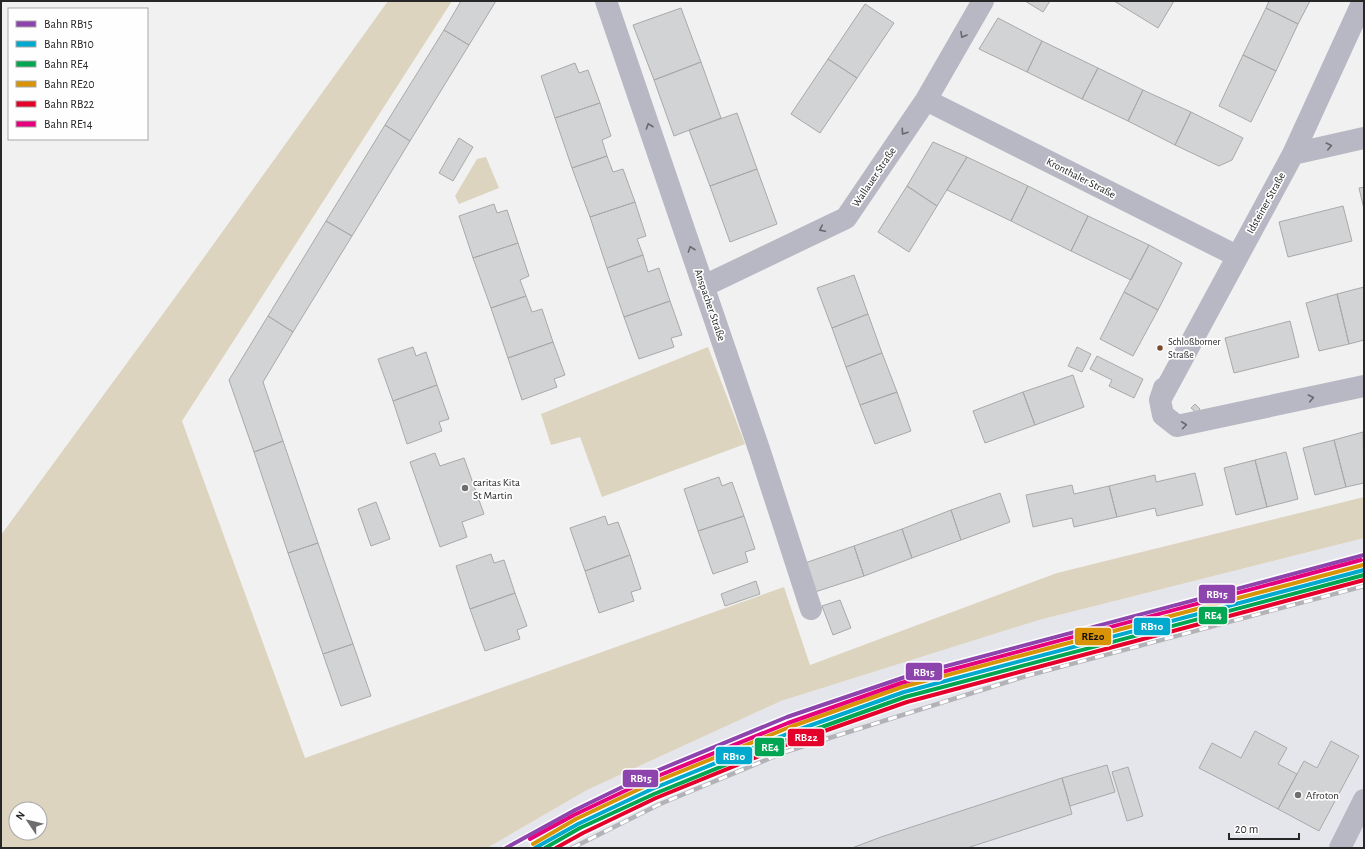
<svg xmlns="http://www.w3.org/2000/svg" width="1365" height="849" font-family="'Alegreya Sans',sans-serif">
	<style>
		.built { fill: #e5e5ec }
		.green { fill: #dcd4bf; fill-rule: evenodd }
		.building { fill: #d2d3d4; stroke: #a9a9aa }
		.lines { fill: none; stroke-linecap: round; stroke-linejoin: round }
		.minor { stroke: #b7b8c3; stroke-width: 22 }
		.rail-casing { stroke: #b2b2b7; stroke-width: 4.5 }
		.rail { stroke: #fefeff; stroke-width: 3; stroke-dasharray: 9; stroke-linecap: butt }
		.rail-1-casing { stroke: #fefeff; stroke-width: 7 }
		.rail-2-casing { stroke: #fefeff; stroke-width: 7 }
		.rail-3-casing { stroke: #fefeff; stroke-width: 7 }
		.rail-4-casing { stroke: #fefeff; stroke-width: 7 }
		.rail-5-casing { stroke: #fefeff; stroke-width: 7 }
		.rail-6-casing { stroke: #fefeff; stroke-width: 7 }
		.rail-1 { stroke: #8e44ad; stroke-width: 4 }
		.rail-2 { stroke: #00a9ce; stroke-width: 4 }
		.rail-3 { stroke: #00a651; stroke-width: 4 }
		.rail-4 { stroke: #d89306; stroke-width: 4 }
		.rail-5 { stroke: #e4002b; stroke-width: 4 }
		.rail-6 { stroke: #e5007d; stroke-width: 4 }
		.oneway { stroke: #68686e }
		.bus-dot { fill: #7a4b2a; stroke: #fefeff; stroke-width: 1.5 }
		.poi-dot { fill: #6e6e6f; stroke: #fefeff; stroke-width: 1.5 }
		.labels { text-anchor: middle; dominant-baseline: central; stroke-width: 3.5; stroke-linejoin: round; paint-order: stroke }
		.bus-label { font-size: 10px; fill: #272728; stroke: #fefeff; text-anchor: start }
		.street-label { font-size: 11px; fill: #272728; stroke: #fefeff }
		.poi-label { font-size: 11px; fill: #272728; stroke: #fefeff; text-anchor: start }
		.line-badge { stroke: #fefeff; stroke-width: 1.5 }
		.badge-label { font-size: 11px; text-anchor: middle; font-weight: bold; fill: #fff }
		.pale-badge-label { font-size: 11px; text-anchor: middle; font-weight: bold; fill: #111 }
	</style>
	<rect width="100%" height="100%" fill="#f1f1f2"/>
	<!-- built -->
	<path class="built" d="M1364,538v310h-877l100,-58 194,-89 258,-81z"/>
	<!-- green -->
	<path class="green" d="M388,1h64l-270,420 123,337 479,-171 26,78 247,-92 307,-76v41l-325,82 -258,81 -194,89 -100,58h-486v-313l186,-254zM16,809h24v24h-24z
		M486,157l13,31 -40,16 -4,-8 22,-37z
		M708,347l37,97 -143,53 -22,-60 -29,8 -10,-31z"/>
	<!-- building -->
	<path class="building" d="M461,1h35l-27,44 -25,-15z
		M1025,1h25l-7,11z
		M1114,1h60l-16,27z
		M1269,1h41l-12,23 -32,-16z
		M865,4l29,19 -37,55 -29,-19z
		M681,8l20,54 -47,18 -21,-55z
		M1266,8l32,16 -22,47 -33,-16z
		M998,18l44,23 -15,31 -48,-23z
		M444,30l25,15 -59,96 -25,-16z
		M1042,41l56,27 -16,31 -55,-27z
		M1243,55l33,16 -25,51 -32,-16z
		M828,59l29,19 -37,55 -29,-19z
		M701,62l20,56 -47,18 -20,-56z
		M575,63l4,10 9,-3 12,33 -45,15 -14,-42z
		M1098,68l45,22 -15,31 -46,-22z
		M1143,90l48,22 -16,33 -47,-24z
		M600,103l11,33 -9,4 5,16 -35,12 -17,-50z
		M1191,112l52,26 -11,22 -13,6 -44,-21z
		M737,113l20,56 -47,17 -21,-56z
		M385,125l25,16 -58,95 -26,-15z
		M459,138l14,9 -20,34 -14,-8z
		M933,142l34,15 -30,49 -30,-20z
		M607,156l6,16 10,-3 12,33 -45,15 -18,-49z
		M967,157l61,29 -17,35 -64,-31z
		M757,169l20,55 -47,18 -20,-56z
		M907,186l30,20 -28,46 -31,-20z
		M1028,186l60,30 -17,35 -60,-30z
		M1364,187v22l-5,-21z
		M635,202l11,34 -9,3 6,16 -36,13 -17,-51z
		M494,204l3,9 10,-3 11,33 -45,15 -14,-42z
		M1343,206l9,35 -64,16 -9,-35z
		M1088,216l61,29 -18,35 -60,-29z
		M326,221l26,15 -59,96 -25,-16z
		M518,243l11,33 -9,4 6,16 -35,12 -18,-50z
		M1149,245l33,18 -24,47 -34,-18z
		M643,255l5,17 11,-4 11,33 -46,16 -17,-49z
		M854,275l14,39 -36,14 -15,-40z
		M1364,287v53l-15,4 -12,-50z
		M1124,292l34,18 -25,46 -33,-17z
		M1337,294l12,50 -30,7 -13,-48z
		M526,296l6,16 10,-3 11,33 -45,16 -17,-50z
		M670,301l12,34 -11,3 3,9 -35,12 -15,-42z
		M868,314l14,39 -36,14 -14,-39z
		M268,316l25,16 -30,50 20,59 -29,11 -25,-72z
		M1290,321l9,36 -65,16 -9,-35z
		M553,342l12,33 -11,4 3,8 -35,13 -14,-42z
		M413,347l3,9 10,-4 11,33 -44,16 -15,-42z
		M1077,347l14,7 -9,18 -14,-6z
		M882,353l15,39 -37,13 -14,-38z
		M1097,356l46,23 -9,19 -25,-12 3,-6 -22,-11z
		M1073,375l11,32 -49,18 -12,-33z
		M437,385l12,34 -10,3 3,9 -35,13 -14,-43z
		M897,392l14,39 -36,13 -15,-39z
		M1023,392l12,33 -50,18 -12,-32z
		M1195,404l5,5 -3,4 -6,-5z
		M1363,432l1,51 -18,4 -12,-47z
		M1334,440l12,47 -31,8 -12,-47z
		M283,441l35,102 -30,10 -34,-101z
		M1286,452l12,47 -31,8 -12,-47z
		M435,453l5,13 24,-8 20,56 -22,8 5,15 -27,10 -30,-85z
		M1255,460l12,47 -31,8 -12,-47z
		M1195,473l8,32 -46,11 -2,-8 -38,9 -8,-31 46,-11 1,7z
		M719,477l3,9 10,-4 12,34 -46,15 -14,-42z
		M1072,485l2,9 35,-8 8,31 -43,10 -2,-9 -39,9 -7,-32z
		M1000,493l10,29 -49,18 -10,-30z
		M376,502l14,37 -19,7 -13,-37z
		M951,510l10,30 -49,18 -10,-29z
		M605,516l3,9 10,-3 12,33 -45,16 -15,-43z
		M744,516l11,33 -10,3 3,10 -35,12 -15,-43z
		M902,529l10,29 -48,18 -10,-30z
		M318,543l35,101 -30,10 -35,-101z
		M854,546l10,30 -49,16 -10,-29z
		M491,554l3,9 10,-3 11,33 -45,16 -14,-43z
		M630,555l11,34 -10,3 3,9 -35,12 -14,-42z
		M756,581l4,13 -35,12 -4,-12z
		M515,593l12,33 -10,4 3,9 -35,12 -15,-42z
		M840,600l11,28 -18,7 -11,-29z
		M353,644l18,52 -30,10 -18,-52z
		M1255,731l32,17 -9,16 19,10 -19,35 -79,-41 13,-25 29,15z
		M1331,741l28,15 -40,75 -41,-22 26,-48 13,7z
		M1107,765l8,27 -45,14 -8,-28z
		M1128,767l15,49 -16,5 -15,-49z
		M1062,778l10,36 -105,34h-115l29,-11z"/>
	<g class="lines">
		<!-- minor -->
		<path class="minor" d="M606,1l154,451 51,157
			M926,100l311,156
			M1293,154l71,-16
			M704,286l142,-68 80,-118 57,-99
			M1164,388l-4,12 3,15 14,11 187,-40
			M1160,400l133,-246 70,-153
			M1340,848l24,-48"/>
		<!-- rail casing -->
		<g class="rail-casing">
			<path id="rail" d="M572,848l88,-44 125,-52 241,-76 338,-90"/>
		</g>
		<!-- rail -->
		<use href="#rail" class="rail"/>
		<!-- rail-1 casing -->
		<g class="rail-1-casing">
			<path id="rail-1" d="M506,848l69,-38 74,-36 138,-57 118,-40 459,-122"/>
		</g>
		<!-- rail-2 casing -->
		<g class="rail-2-casing">
			<path id="rail-2" d="M535,848l43,-24 74,-35 140,-57 112,-40 460,-122"/>
		</g>
		<!-- rail-3 casing -->
		<g class="rail-3-casing">
			<path id="rail-3" d="M545,848l35,-20 74,-34 140,-57 111,-40 459,-122"/>
		</g>
		<!-- rail-4 casing -->
		<g class="rail-4-casing">
			<path id="rail-4" d="M533,844l43,-25 74,-35 140,-57 112,-40 461,-122"/>
		</g>
		<!-- rail-5 casing -->
		<g class="rail-5-casing">
			<path id="rail-5" d="M556,848l27,-15 73,-35 140,-57 111,-39 457,-122"/>
		</g>
		<!-- rail-6 casing -->
		<g class="rail-6-casing">
			<path id="rail-6" d="M530,839l44,-24 74,-35 140,-57 113,-40 460,-123"/>
		</g>
		<!-- rail-1 -->
		<use href="#rail-1" class="rail-1"/>
		<!-- rail-2 -->
		<use href="#rail-2" class="rail-2"/>
		<!-- rail-3 -->
		<use href="#rail-3" class="rail-3"/>
		<!-- rail-4 -->
		<use href="#rail-4" class="rail-4"/>
		<!-- rail-5 -->
		<use href="#rail-5" class="rail-5"/>
		<!-- rail-6 -->
		<use href="#rail-6" class="rail-6"/>
	</g>
	<!-- one-way arrows -->
	<defs><path id="oneway-chevron" d="M-2-3.5L2.5 0L-2 3.5" fill="none" stroke-width="1.6" stroke-linecap="round" stroke-linejoin="round"/></defs>
	<g class="oneway">
		<use href="#oneway-chevron" transform="translate(963 35) rotate(120)"/>
		<use href="#oneway-chevron" transform="translate(649 126) rotate(-109)"/>
		<use href="#oneway-chevron" transform="translate(904 132) rotate(124)"/>
		<use href="#oneway-chevron" transform="translate(1329 146) rotate(-13)"/>
		<use href="#oneway-chevron" transform="translate(822 229) rotate(154)"/>
		<use href="#oneway-chevron" transform="translate(691 249) rotate(-109)"/>
		<use href="#oneway-chevron" transform="translate(1311 398) rotate(-12)"/>
		<use href="#oneway-chevron" transform="translate(1184 425) rotate(-7)"/>
	</g>
	<!-- markers -->
	<circle class="bus-dot" cx="1160" cy="348" r="3.5"/>
	<g class="poi-dot">
		<circle cx="465" cy="488" r="4"/>
		<circle cx="1298" cy="795" r="4"/>
	</g>
	<g class="labels">
		<!-- bus labels -->
		<g class="bus-label">
			<text x="1168" y="342">Schloßborner<tspan x="1168" dy="13">Straße</tspan></text>
		</g>
		<!-- street labels -->
		<g class="street-label">
			<text transform="translate(874 177) rotate(-56)">Wallauer Straße</text>
			<text transform="translate(1081 178) rotate(27)">Kronthaler Straße</text>
			<text transform="translate(1266 203) rotate(-61)">Idsteiner Straße</text>
			<text transform="translate(710 305) rotate(71)">Anspacher Straße</text>
		</g>
		<!-- poi labels -->
		<g class="poi-label">
			<text x="473" y="482">caritas Kita<tspan x="473" dy="13">St Martin</tspan></text>
			<text x="1306" y="795">Afroton</text>
		</g>
	</g>
	<g class="line-badge">
		<rect x="1198" y="584" width="38" height="20" rx="4" fill="#8e44ad"/>
		<rect x="1198" y="606" width="30" height="19" rx="4" fill="#00a651"/>
		<rect x="1133" y="617" width="38" height="19" rx="4" fill="#00a9ce"/>
		<rect x="1074" y="627" width="38" height="19" rx="4" fill="#d89306"/>
		<rect x="905" y="662" width="38" height="19" rx="4" fill="#8e44ad"/>
		<rect x="787" y="728" width="38" height="19" rx="4" fill="#e4002b"/>
		<rect x="754" y="737" width="31" height="20" rx="4" fill="#00a651"/>
		<rect x="715" y="746" width="38" height="19" rx="4" fill="#00a9ce"/>
		<rect x="622" y="769" width="37" height="19" rx="4" fill="#8e44ad"/>
	</g>
	<g class="badge-label">
		<text x="1217" y="598">RB15</text>
		<text x="1213" y="619">RE4</text>
		<text x="1152" y="630">RB10</text>
		<text x="924" y="676">RB15</text>
		<text x="806" y="741">RB22</text>
		<text x="770" y="751">RE4</text>
		<text x="734" y="760">RB10</text>
		<text x="641" y="782">RB15</text>
	</g>
	<g class="pale-badge-label">
		<text x="1093" y="640">RE20</text>
	</g>
	<!-- border -->
	<rect width="1365" height="849" fill="none" stroke="#272728" stroke-width="4"/>
	<!-- legend -->
	<rect x="8" y="8" width="140" height="132" fill="#fefeff" stroke="#a8a8a9"/>
	<rect x="16" y="21" width="20" height="6" fill="#8e44ad" stroke="#a8a8a9"/>
	<text x="44" y="28" font-size="12" fill="#272728">Bahn RB15</text>
	<rect x="16" y="41" width="20" height="6" fill="#00a9ce" stroke="#a8a8a9"/>
	<text x="44" y="48" font-size="12" fill="#272728">Bahn RB10</text>
	<rect x="16" y="61" width="20" height="6" fill="#00a651" stroke="#a8a8a9"/>
	<text x="44" y="68" font-size="12" fill="#272728">Bahn RE4</text>
	<rect x="16" y="81" width="20" height="6" fill="#d89306" stroke="#a8a8a9"/>
	<text x="44" y="88" font-size="12" fill="#272728">Bahn RE20</text>
	<rect x="16" y="101" width="20" height="6" fill="#e4002b" stroke="#a8a8a9"/>
	<text x="44" y="108" font-size="12" fill="#272728">Bahn RB22</text>
	<rect x="16" y="121" width="20" height="6" fill="#e5007d" stroke="#a8a8a9"/>
	<text x="44" y="128" font-size="12" fill="#272728">Bahn RE14</text>
	<!-- north arrow -->
	<g transform="translate(28 821) rotate(305)"><circle r="19" fill="#fefeff" stroke="#a8a8a9"/>
	<path d="M0-3L7 15L0 10L-7 15Z" fill="#6e6e6f"/>
	<text y="-6" font-size="11" font-weight="bold" text-anchor="middle" fill="#272728">N</text>
	</g>
	<!-- scale -->
	<path d="M1229 833v6h70v-6" fill="none" stroke="#272728" stroke-width="2"/>
	<text x="1235" y="833" font-size="12" fill="#272728" stroke="#fefeff" stroke-width="3" paint-order="stroke">20 m</text>
</svg>
